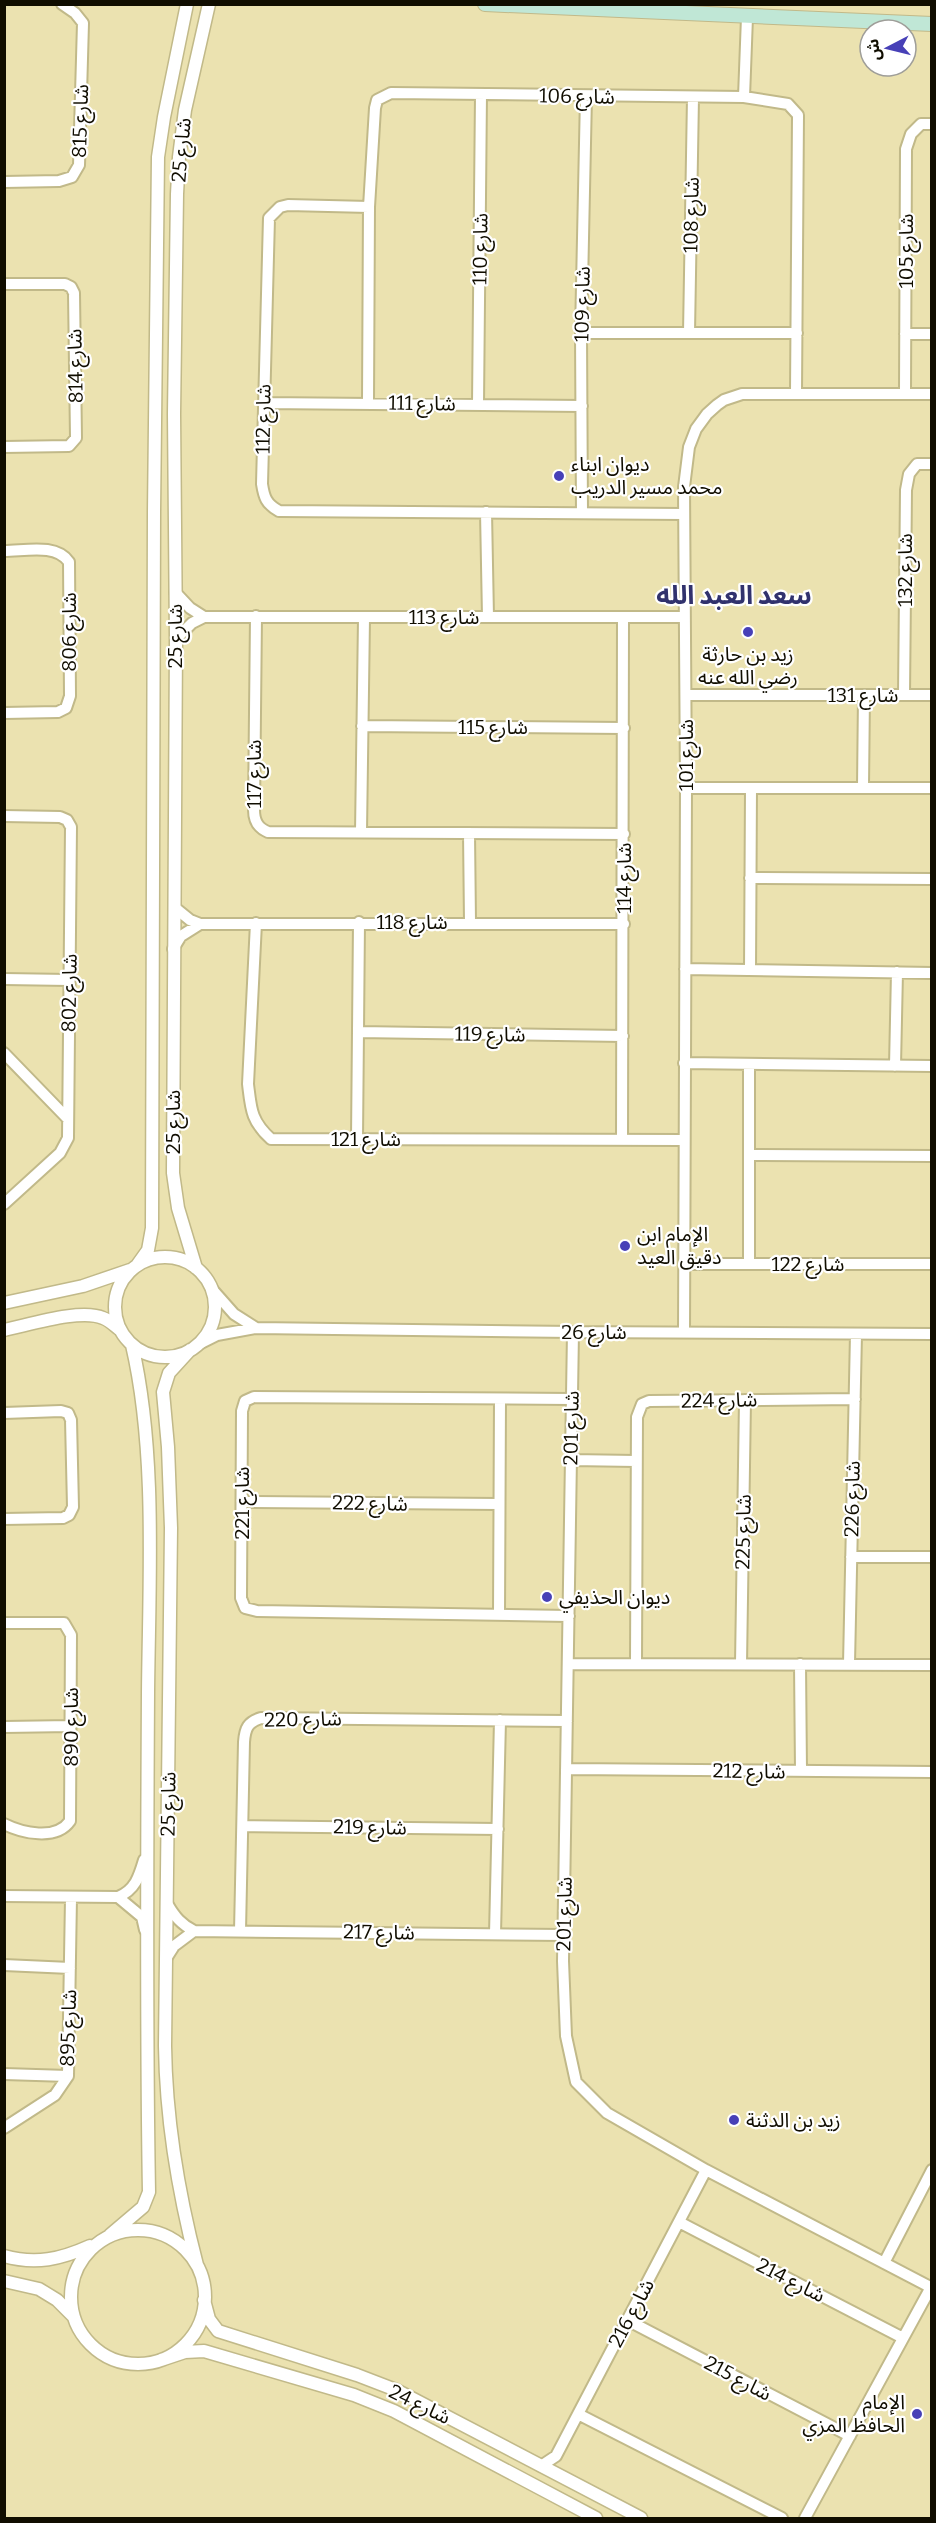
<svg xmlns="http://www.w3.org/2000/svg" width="936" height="2523" font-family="Bitter,'Noto Sans Arabic',serif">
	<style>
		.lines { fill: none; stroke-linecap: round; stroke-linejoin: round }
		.minor-casing { stroke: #c1b989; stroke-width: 14 }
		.tertiary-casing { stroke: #c1b989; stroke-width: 15 }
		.secondary-casing { stroke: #c1b989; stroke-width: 16 }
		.minor { stroke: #fff; stroke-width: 10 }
		.tertiary { stroke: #fff; stroke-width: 12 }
		.secondary { stroke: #c0e7d6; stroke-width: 14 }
		.poi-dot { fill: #4740b7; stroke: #fff; stroke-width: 2 }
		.labels { text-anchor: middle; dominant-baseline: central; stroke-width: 4.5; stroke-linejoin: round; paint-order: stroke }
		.street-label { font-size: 20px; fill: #100d00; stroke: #fff }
		.poi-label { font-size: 20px; fill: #100d00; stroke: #fff; text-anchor: start }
		.district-label { font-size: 26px; font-weight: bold; fill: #31326d; stroke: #fff }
	</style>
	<rect width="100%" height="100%" fill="#ebe2b0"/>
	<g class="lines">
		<!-- minor casing -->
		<g class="minor-casing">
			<path id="minor" d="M744,97l3,-80
				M4,182l55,-1 13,-4 7,-12 4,-142 -8,-10 -13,-9
				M369,207l-81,-2 -8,2 -11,11 -7,266c2,13 4,20 17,27l405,3
				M4,284h61l6,3 3,6 2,145 -7,8 -65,1
				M581,333h216
				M689,333l4,-236
				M905,334h27
				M905,393l1,-244 5,-15 10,-10h11
				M368,402l1,-195 6,-99 2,-8 14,-7 353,4 44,7 10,11 -2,278
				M263,403l319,3
				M478,404l3,-310
				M486,512l2,105
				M582,513l-1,-180 5,-237
				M4,551c21,0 52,-8 65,11l1,134 -4,12 -8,4 -54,1
				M175,592l15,16 14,9
				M256,616l-2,194c0,11 4,18 14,22l356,2
				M176,639l16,-16 12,-6h480
				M686,695h246
				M904,695l2,-205 3,-16 8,-10h15
				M362,726l262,2
				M863,787l1,-92
				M686,788h246
				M4,816l56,1 7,3 4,7 -3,311 -8,15 -56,51
				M361,832l3,-214
				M469,833l1,89
				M750,878l182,1
				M174,907l16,13 10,4h424
				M256,923l-8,161c3,25 3,37 23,55l412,1
				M173,949l8,-13 19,-12
				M685,969l247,4
				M750,970l1,-182
				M4,979l65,1
				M358,1032l265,4
				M4,1053l64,66
				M684,1063l248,3
				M749,1064v200
				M895,1066l2,-94
				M357,1139l2,-217
				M622,1140l1,-523
				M750,1155l182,1
				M684,1264h248
				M211,1288l23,26 22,14
				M573,1332l-10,629 3,75 10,46 31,31 99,57 226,118
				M684,1333l2,-545 -2,-301 5,-40 7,-18 11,-15 10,-9 7,-5 18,-6h190
				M199,1344l18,-9 39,-7 317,4 359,2
				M4,1413l57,-2 7,2 3,7 2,87 -4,8 -6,3 -59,1
				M571,1460l65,1
				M242,1502l257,2
				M851,1557h81
				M499,1614l1,-214
				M569,1616l-312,-5 -12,-3 -4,-10 1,-187 3,-10 9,-4 318,2
				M4,1623h60l7,12 -1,186c-14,20 -48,12 -66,3
				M568,1664l364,1
				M636,1664l1,-247 5,-13 7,-3 206,-2
				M741,1664l4,-264
				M800,1664l1,107
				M849,1664l7,-330
				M4,1727l67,-1
				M566,1769l366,3
				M243,1826l255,3
				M4,1896l114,1c17,-7 21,-20 26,-37
				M118,1897l24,20 3,13
				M168,1905c7,12 13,19 26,26l370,4
				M240,1931l4,-189c1,-14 4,-20 17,-24l306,3
				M495,1934l5,-214
				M167,1957l7,-11 20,-15
				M4,1965l66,3
				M4,2074l64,2
				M4,2128l51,-33 13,-19 3,-178
				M679,2222l224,116
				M884,2263l48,-93
				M627,2320l223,116
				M578,2414l204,104
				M541,2466l15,-10 150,-286
				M805,2518l126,-231"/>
		</g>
		<!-- tertiary casing -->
		<g class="tertiary-casing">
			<path id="tertiary" d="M115 1307a50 50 0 1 1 100 0a50 50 0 1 1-100 0Z
				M138,1264l10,-14 4,-22 2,-716 4,-355 6,-40 23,-113
				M196,1268l-18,-60 -5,-35 3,-534 -2,-225 3,-220 2,-37 6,-47 24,-106
				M4,1303l79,-17 47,-16
				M4,1330c25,-5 77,-22 99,-12 6,2 11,7 16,11
				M190,1350l-21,23 -6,19 5,55 3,81 -6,518c1,75 13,146 32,219
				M71 2297a67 67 0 1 1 134 0a67 67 0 1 1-134 0Z
				M110,2235l33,-28 6,-15c-3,-166 -2,-332 -1,-499 1,-110 9,-241 -16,-348
				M4,2256c32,9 57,3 86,-10
				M4,2281l35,8 18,11 17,17
				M204,2300l5,19 9,12 139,44 39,15 245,128
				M161,2360l24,-8 19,-1 150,44 40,16 202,107"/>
		</g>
		<!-- secondary casing -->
		<g class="secondary-casing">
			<path id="secondary" d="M485,4l447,20"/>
		</g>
		<!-- minor -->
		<use href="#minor" class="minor"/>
		<!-- tertiary -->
		<use href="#tertiary" class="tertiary"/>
		<!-- secondary -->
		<use href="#secondary" class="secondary"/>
	</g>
	<!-- markers -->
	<g class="poi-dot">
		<circle cx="559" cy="476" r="6"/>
		<circle cx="748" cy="632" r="6"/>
		<circle cx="625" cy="1246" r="6"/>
		<circle cx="547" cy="1597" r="6"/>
		<circle cx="734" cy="2120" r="6"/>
		<circle cx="917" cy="2414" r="6"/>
	</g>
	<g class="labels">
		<!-- street labels -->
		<g class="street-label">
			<text transform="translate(577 96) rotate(1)">شارع 106</text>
			<text transform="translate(80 121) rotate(-88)">شارع 815</text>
			<text transform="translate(181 150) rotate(-85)">شارع 25</text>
			<text transform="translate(691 215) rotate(-89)">شارع 108</text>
			<text transform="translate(480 249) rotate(-89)">شارع 110</text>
			<text transform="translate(906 251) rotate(-90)">شارع 105</text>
			<text transform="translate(582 304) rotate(-89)">شارع 109</text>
			<text transform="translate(75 366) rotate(-91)">شارع 814</text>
			<text transform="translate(422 403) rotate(1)">شارع 111</text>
			<text transform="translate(263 419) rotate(-89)">شارع 112</text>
			<text transform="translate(905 570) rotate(-90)">شارع 132</text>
			<text x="444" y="617">شارع 113</text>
			<text transform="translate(69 632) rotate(-90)">شارع 806</text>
			<text transform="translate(175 636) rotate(-90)">شارع 25</text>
			<text x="863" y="695">شارع 131</text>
			<text x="493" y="727">شارع 115</text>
			<text transform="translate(686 755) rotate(-90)">شارع 101</text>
			<text transform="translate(254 774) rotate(-90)">شارع 117</text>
			<text transform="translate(624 878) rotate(-90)">شارع 114</text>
			<text x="412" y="922">شارع 118</text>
			<text transform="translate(69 993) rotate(-89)">شارع 802</text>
			<text transform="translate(490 1034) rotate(1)">شارع 119</text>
			<text transform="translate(173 1122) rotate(-90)">شارع 25</text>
			<text x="366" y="1139">شارع 121</text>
			<text x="808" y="1264">شارع 122</text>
			<text x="594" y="1332">شارع 26</text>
			<text transform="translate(719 1400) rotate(-1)">شارع 224</text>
			<text transform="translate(571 1428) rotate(-89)">شارع 201</text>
			<text transform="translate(852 1499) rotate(-89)">شارع 226</text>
			<text transform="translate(242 1503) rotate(-90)">شارع 221</text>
			<text transform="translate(370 1503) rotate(1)">شارع 222</text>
			<text transform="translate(743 1532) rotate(-89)">شارع 225</text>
			<text transform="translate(303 1719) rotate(-1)">شارع 220</text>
			<text transform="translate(71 1727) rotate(-90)">شارع 890</text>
			<text transform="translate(749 1771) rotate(1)">شارع 212</text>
			<text transform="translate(168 1804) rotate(-89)">شارع 25</text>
			<text transform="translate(370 1827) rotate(1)">شارع 219</text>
			<text transform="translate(564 1914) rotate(-89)">شارع 201</text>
			<text transform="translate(379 1932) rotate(1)">شارع 217</text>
			<text transform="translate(68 2028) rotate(-88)">شارع 895</text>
			<text transform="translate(791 2280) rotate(27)">شارع 214</text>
			<text transform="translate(631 2313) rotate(-62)">شارع 216</text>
			<text transform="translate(738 2378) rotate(28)">شارع 215</text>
			<text transform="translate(420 2404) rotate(26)">شارع 24</text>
		</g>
		<!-- poi labels -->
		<g class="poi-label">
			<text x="571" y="464">ديوان ابناء<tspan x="571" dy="23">محمد مسير الدريب</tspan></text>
			<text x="748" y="654" text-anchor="middle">زيد بن حارثة<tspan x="748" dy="23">رضي الله عنه</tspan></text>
			<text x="637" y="1234">الإمام ابن<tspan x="637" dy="23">دقيق العيد</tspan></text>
			<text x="559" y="1597">ديوان الحذيفي</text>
			<text x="746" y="2120">زيد بن الدثنة</text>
			<text x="905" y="2402" text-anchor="end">الإمام<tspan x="905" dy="23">الحافظ المزي</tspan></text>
		</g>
		<!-- district labels -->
		<g class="district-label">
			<text x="734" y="595">سعد العبد الله</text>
		</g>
	</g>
	<!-- border -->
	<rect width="936" height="2523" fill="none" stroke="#100d00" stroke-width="12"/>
	<!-- north arrow -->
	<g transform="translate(888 48) rotate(263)"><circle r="28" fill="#ffffff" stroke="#9f9e99" stroke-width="1.5"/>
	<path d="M0-4.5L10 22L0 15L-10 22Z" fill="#4740b7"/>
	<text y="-9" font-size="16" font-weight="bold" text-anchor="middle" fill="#100d00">ش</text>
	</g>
</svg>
